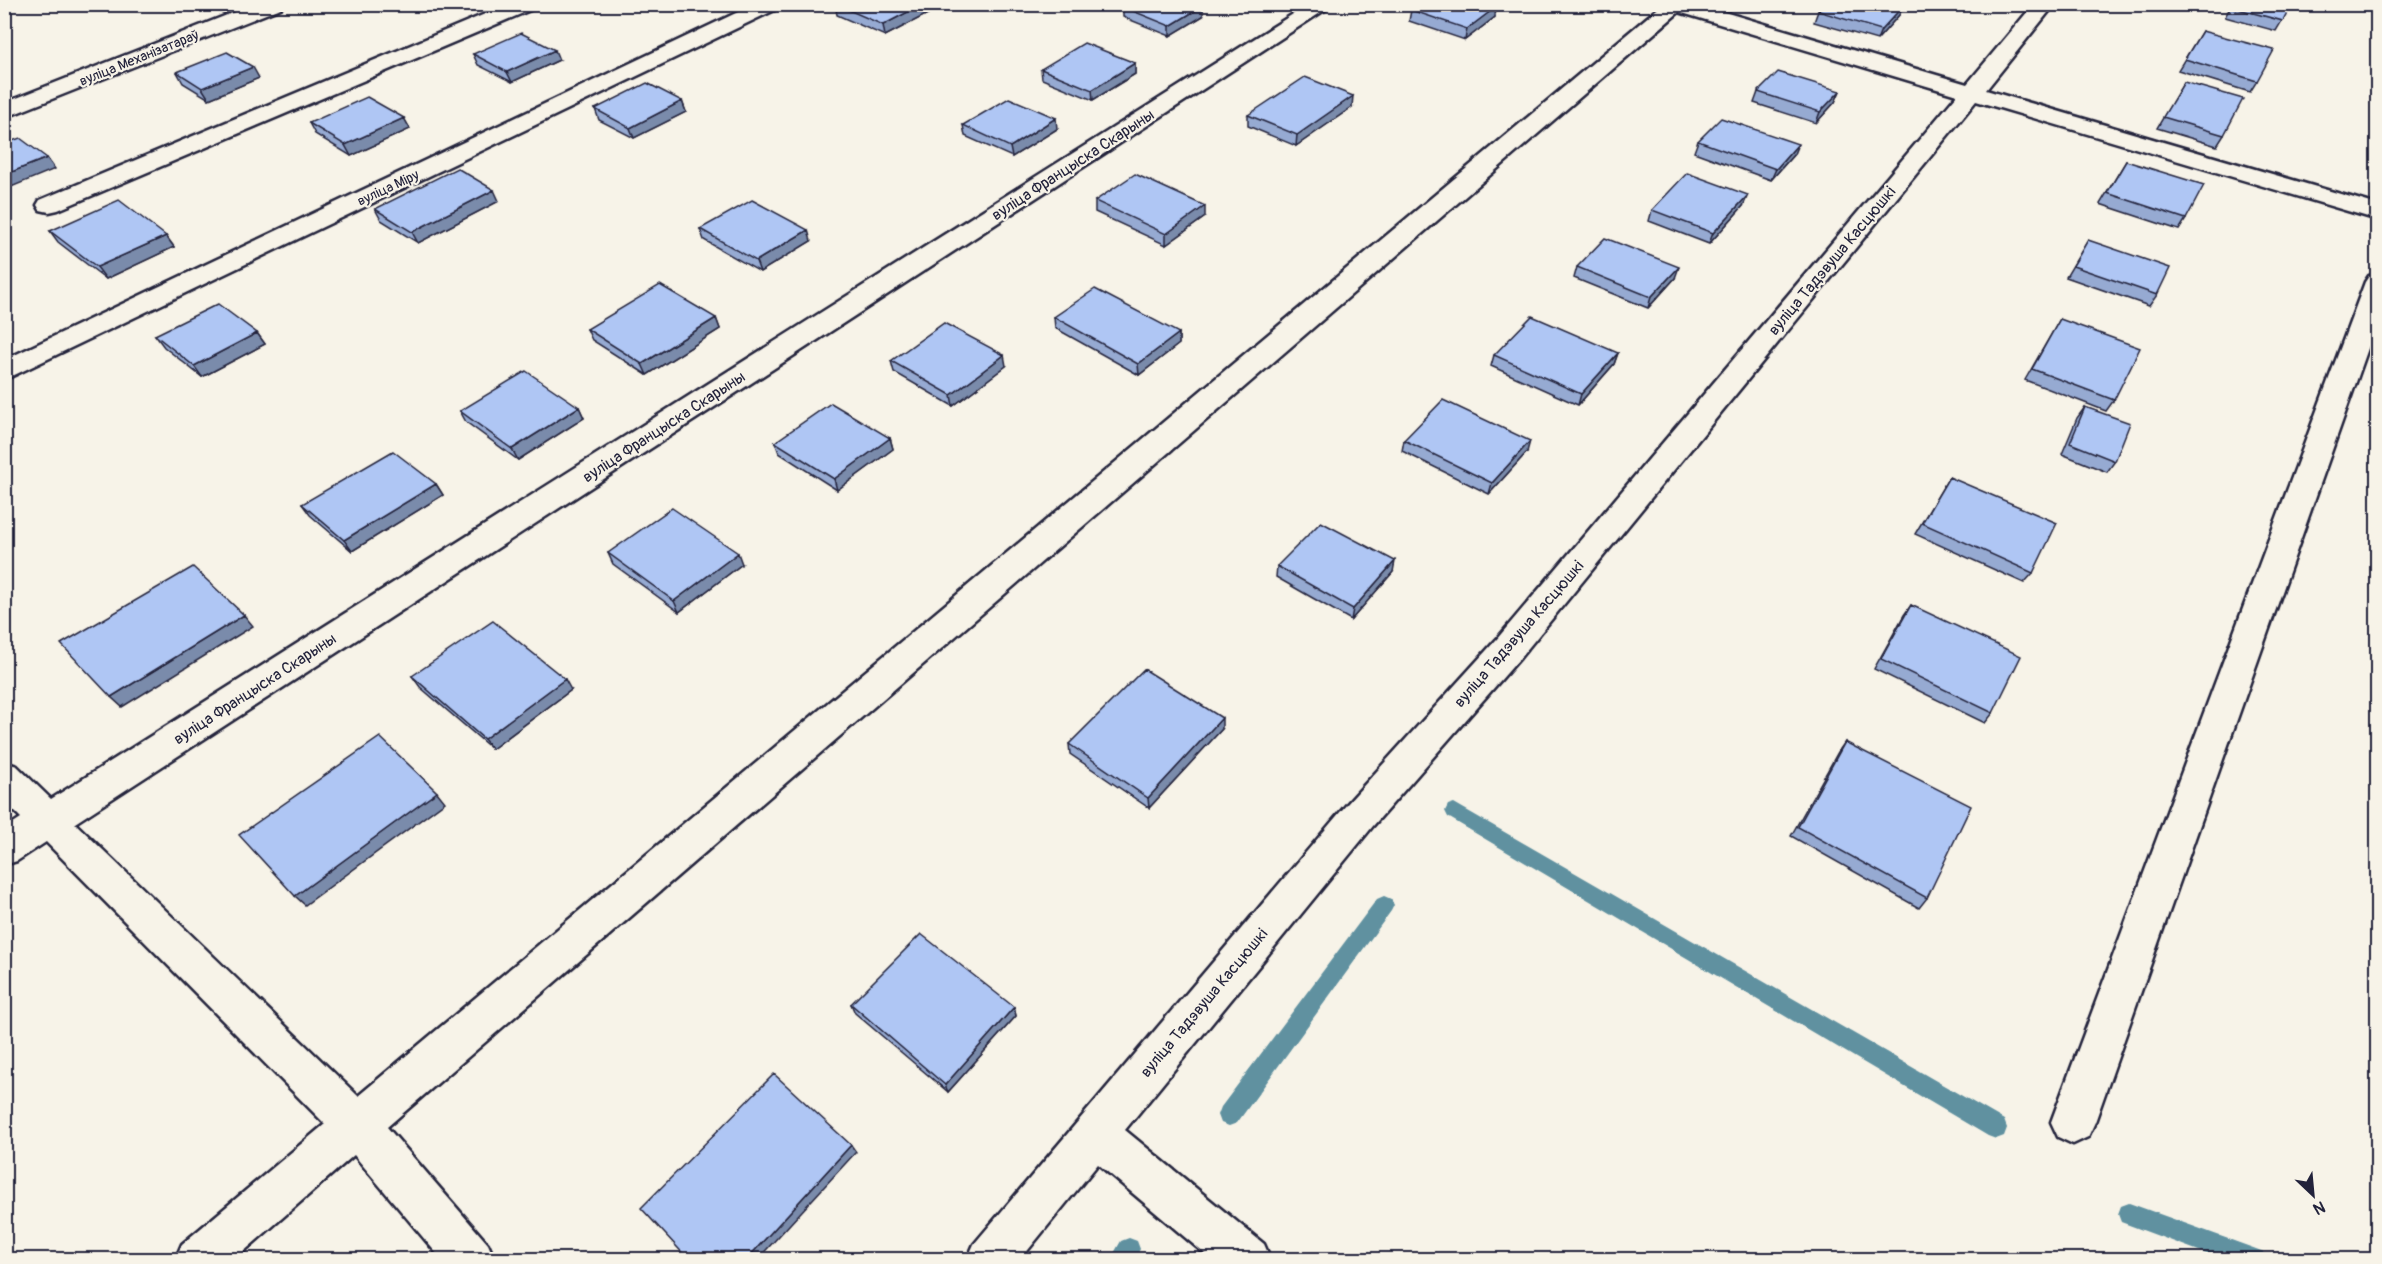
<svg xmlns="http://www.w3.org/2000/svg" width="2382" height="1264" font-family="Pangolin,sans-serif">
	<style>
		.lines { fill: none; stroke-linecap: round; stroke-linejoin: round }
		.stream { fill: #6091a0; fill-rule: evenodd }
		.minor-casing { stroke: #22223b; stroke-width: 5 }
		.path { stroke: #22223b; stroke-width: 2; stroke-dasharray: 3 3; stroke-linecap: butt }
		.minor { fill: #f7f3e8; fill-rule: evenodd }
		.wall { fill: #96aad2; stroke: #22223b; stroke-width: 1.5 }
		.shaded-wall { fill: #7a8bab; stroke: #22223b; stroke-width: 1.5 }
		.building { fill: #afc6f4; stroke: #22223b; stroke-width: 1.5 }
		.labels { text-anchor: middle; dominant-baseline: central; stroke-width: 4.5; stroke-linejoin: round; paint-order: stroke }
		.far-street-label { font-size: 14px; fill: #22223b; stroke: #f7f3e8 }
		.street-label { font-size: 16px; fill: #22223b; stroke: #f7f3e8 }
	</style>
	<rect width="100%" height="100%" fill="#f7f3e8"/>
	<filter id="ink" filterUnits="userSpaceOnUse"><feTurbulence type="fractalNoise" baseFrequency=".0167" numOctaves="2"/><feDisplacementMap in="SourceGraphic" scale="12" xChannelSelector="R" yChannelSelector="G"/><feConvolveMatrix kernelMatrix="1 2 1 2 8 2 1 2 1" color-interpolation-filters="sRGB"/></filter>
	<g filter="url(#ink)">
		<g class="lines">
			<!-- stream -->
			<path class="stream" d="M1454,803l550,317 3,8 -3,8 -8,3 -8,-3 -540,-319 -3,-6 3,-6z
				M1384,896l7,3 3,6 -3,6 -154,212 -8,3 -8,-3 -3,-8 3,-8 156,-208z
				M2129,1203l127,46 8,3 3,8h-44l-94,-35 -8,-3 -3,-8 3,-8z
				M1129,1238l8,3 3,8 -5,11h-25l11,-19z"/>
			<!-- minor casing -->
			<g class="minor-casing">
				<path id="minor" d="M255,4h29l-3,4 -277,110v-15z
					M509,4h29l-3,4 -477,202 -9,2 -9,-2 -3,-5 3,-5z
					M755,4h27l-3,4 -775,372v-20z
					M1309,4h25l-1259,819 283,273 1305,-1092h34l270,80 67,-80h21l-69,86 392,115v15l-402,-119 -456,557 -147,168 -248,304 139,114 7,16h-59l-114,-96 -78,96h-53l7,-16 373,-440 149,-164 461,-545 -278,-83 -1292,1115 101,117 7,16h-53l-88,-105 -120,105h-59l7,-16 143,-120 -279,-282 -29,19 -13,4v-36l17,-11 -17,-17v-39l13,4 34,33z
					M2378,274v46l-283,802 -7,15 -15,7 -15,-7 -7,-15 314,-840 4,-6z"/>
			</g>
			<!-- path -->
			<path class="path" d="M4,12l22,-8"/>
			<!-- minor -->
			<use href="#minor" class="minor"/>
		</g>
		<!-- wall -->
		<path class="wall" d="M835,4h107l1,2 -58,30 -48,-21z
			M2232,4h60l-16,27 -51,-14z
			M1904,5l-5,10 -22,25 -63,-18 4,-11z
			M1123,7l80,9 -33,20 -47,-19z
			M1496,7l-1,10 -30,23 -56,-19 2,-11z
			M2202,31l55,50 -7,11 -72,-22z
			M473,54l86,6 -47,22 -34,-17z
			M1135,63v11l-42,26 -51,-21 -1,-10z
			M177,72l82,6 -50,21 -26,-16z
			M2184,82l40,53 -7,11 -60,-18z
			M1840,91l-5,11 -19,21 -62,-20 4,-11z
			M682,101l4,11 -52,26 -35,-18 -4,-11z
			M1352,107l-56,39 -48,-20v-11z
			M404,118l6,11 -59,27 -36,-22 -6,-11z
			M963,125l94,4 -45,28 -47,-21z
			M1698,141l96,13 -23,26 -77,-28z
			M2126,161l60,58 -7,11 -79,-26z
			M499,201l-81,42 -37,-23 -6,-11z
			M1095,201l110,16 -39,28 -71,-33z
			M1743,206l-34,38 -60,-23 3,-11z
			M700,229l111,12 -51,31 -56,-32z
			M50,231l116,5 8,11 -68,32 -48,-37z
			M2088,240l69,55 -8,11 -83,-29z
			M1577,267l98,11 -27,30 -74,-30z
			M1054,317l125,16v11l-40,31 -84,-47z
			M716,318l4,11 -73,46 -55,-35 -5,-11z
			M2060,319l54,81 -8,11 -81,-31z
			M257,333l8,11 -63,33 -38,-30 -9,-12z
			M1618,353l-4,11 -36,41 -87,-39 3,-11z
			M891,361l115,5 -53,40 -59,-34z
			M579,407l5,11 -66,42 -52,-38 -6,-11z
			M2085,407l30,54 -8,11 -45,-18 15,-36z
			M890,438l3,11 -56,41 -58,-37 -4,-11z
			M1404,440l123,12 -38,42 -87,-43z
			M1949,477l84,96 -9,10 -109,-49z
			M436,484l7,11 -91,56 -42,-36 -8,-11z
			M608,553l134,11 -63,48 -66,-48z
			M1277,566l116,6 -42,48 -75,-43z
			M1911,605l82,108 -8,10 -111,-54 30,-54z
			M412,676l159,14 -79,59 -72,-62z
			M1222,729l-73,79 -79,-54 -1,-10z
			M1845,742l82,156 -8,10 -128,-72 47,-84z
			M851,1004l163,3 2,9 -68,76 -93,-79z"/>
		<!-- shaded-wall -->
		<path class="shaded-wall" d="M4,4h9l-9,3z
			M923,4h19l1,2 -58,30 -2,-11z
			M1904,5l-5,10 -22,25 4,-10z
			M1203,6v10l-33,20v-10z
			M1496,7l-1,10 -30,23 2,-11z
			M555,50l4,10 -47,22 -5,-10z
			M1135,63v11l-42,26 -1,-10z
			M253,67l6,11 -50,21 -7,-11z
			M1840,91l-5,11 -19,21 4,-11z
			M1353,96l-1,11 -56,39 1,-11z
			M682,101l4,11 -52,26 -4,-10z
			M404,118l6,11 -59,27 -6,-11z
			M1056,118l1,11 -45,28 -2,-10z
			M1798,144l-4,10 -23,26 5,-11z
			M47,158l8,11 -51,21v-15z
			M494,190l5,11 -81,42 -6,-11z
			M1748,195l-5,11 -34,38 4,-11z
			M1205,206v11l-39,28v-11z
			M808,230l3,11 -51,31 -4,-11z
			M166,236l8,11 -68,32 -9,-12z
			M1679,267l-4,11 -27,30 3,-11z
			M716,318l4,11 -73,46 -5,-11z
			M257,333l8,11 -63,33 -8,-11z
			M1179,333v11l-40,31 -1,-11z
			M1618,353l-4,11 -36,41 3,-11z
			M1004,355l2,11 -53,40 -2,-11z
			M579,407l5,11 -66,42 -6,-11z
			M890,438l3,11 -56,41 -3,-11z
			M1530,441l-3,11 -38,42 3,-11z
			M436,484l7,11 -91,56 -8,-11z
			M738,553l4,11 -63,48 -5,-11z
			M1395,561l-2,11 -42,48 2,-11z
			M244,615l9,11 -131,81 -11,-10z
			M565,679l6,11 -79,59 -8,-10z
			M1222,718v11l-73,79 -1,-10z
			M437,792l8,10 -140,103 -10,-9z
			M1014,1007l2,9 -68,76 -3,-7z
			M851,1145l5,7 -99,108h-11z"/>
		<!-- building -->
		<path class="building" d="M835,4h88l-40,21z
			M1127,4h73l3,2 -33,20 -47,-19z
			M1419,4h70l7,3 -29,22 -56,-19z
			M1825,4h77l2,1 -23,25 -63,-19z
			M2233,4h59l-9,17 -52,-14z
			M2202,31l72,19 -17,31 -72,-22z
			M521,33l34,17 -48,22 -34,-18z
			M1084,43l51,20 -43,27 -51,-21z
			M227,52l26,15 -51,21 -25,-16z
			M1778,72l62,19 -20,21 -62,-20z
			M1305,77l48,19 -56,39 -49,-20z
			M2184,82l59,17 -19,36 -61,-18z
			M647,83l35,18 -52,27 -35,-19z
			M367,97l37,21 -59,27 -36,-22z
			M1009,98l47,20 -46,29 -47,-22z
			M1721,118l77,26 -22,25 -78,-28z
			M20,138l27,20 -43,17v-31z
			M2126,161l78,24 -18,34 -79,-26z
			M457,168l37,22 -82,42 -37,-23z
			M1687,173l61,22 -35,38 -61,-23z
			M1135,174l70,32 -39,28 -71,-33z
			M119,200l47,36 -69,31 -47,-36z
			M752,200l56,30 -52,31 -56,-32z
			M1605,238l74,29 -28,30 -74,-30z
			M2088,240l82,28 -13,27 -84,-29z
			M660,285l56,33 -74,46 -55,-35z
			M1095,289l84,44 -41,31 -84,-47z
			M218,304l39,29 -63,33 -39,-31z
			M1532,316l86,37 -37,41 -87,-39z
			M2060,319l80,29 -26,52 -82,-31z
			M944,323l60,32 -53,40 -60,-34z
			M526,371l53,36 -67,42 -52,-38z
			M1443,400l87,41 -38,42 -88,-43z
			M831,403l59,35 -56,41 -59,-37z
			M2085,407l45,16 -15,38 -45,-18z
			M393,451l43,33 -92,56 -42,-36z
			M1949,477l108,46 -24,50 -111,-50z
			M672,508l66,45 -64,48 -66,-48z
			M1321,522l74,39 -42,48 -76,-43z
			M193,567l51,48 -133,82 -50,-53z
			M1911,605l110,51 -28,57 -112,-54z
			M493,621l72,58 -81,60 -72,-63z
			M1144,669l78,49 -74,80 -79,-54z
			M380,737l57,55 -142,104 -56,-61z
			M1845,742l126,64 -44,92 -129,-71z
			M921,934l93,73 -69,78 -94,-81z
			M774,1074l77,71 -105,115h-57l-48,-52z"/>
	</g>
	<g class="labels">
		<!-- far-street labels -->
		<g class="far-street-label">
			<text transform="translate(139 58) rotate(-22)">вуліца Механізатараў</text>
			<text transform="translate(388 188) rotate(-25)">вуліца Міру</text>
		</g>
		<!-- street labels -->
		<g class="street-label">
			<text transform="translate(1073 165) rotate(-33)">вуліца Францыска Скарыны</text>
			<text transform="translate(1832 261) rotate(-50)">вуліца Тадэвуша Касцюшкі</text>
			<text transform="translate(664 427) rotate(-33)">вуліца Францыска Скарыны</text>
			<text transform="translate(1519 634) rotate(-49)">вуліца Тадэвуша Касцюшкі</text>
			<text transform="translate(255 689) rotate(-33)">вуліца Францыска Скарыны</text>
			<text transform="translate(1204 1003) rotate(-50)">вуліца Тадэвуша Касцюшкі</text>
		</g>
	</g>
	<!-- margin -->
	<rect width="2382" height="1264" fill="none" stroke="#f7f3e8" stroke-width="24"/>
	<rect x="12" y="12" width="2358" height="1240" fill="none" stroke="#22223b" stroke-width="2" filter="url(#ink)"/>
	<!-- north arrow -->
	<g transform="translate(2313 1195) rotate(154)" stroke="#f7f3e8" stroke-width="4.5" paint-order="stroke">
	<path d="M0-4.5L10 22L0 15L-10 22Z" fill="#22223b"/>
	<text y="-9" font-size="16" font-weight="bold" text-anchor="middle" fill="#22223b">N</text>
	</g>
</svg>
